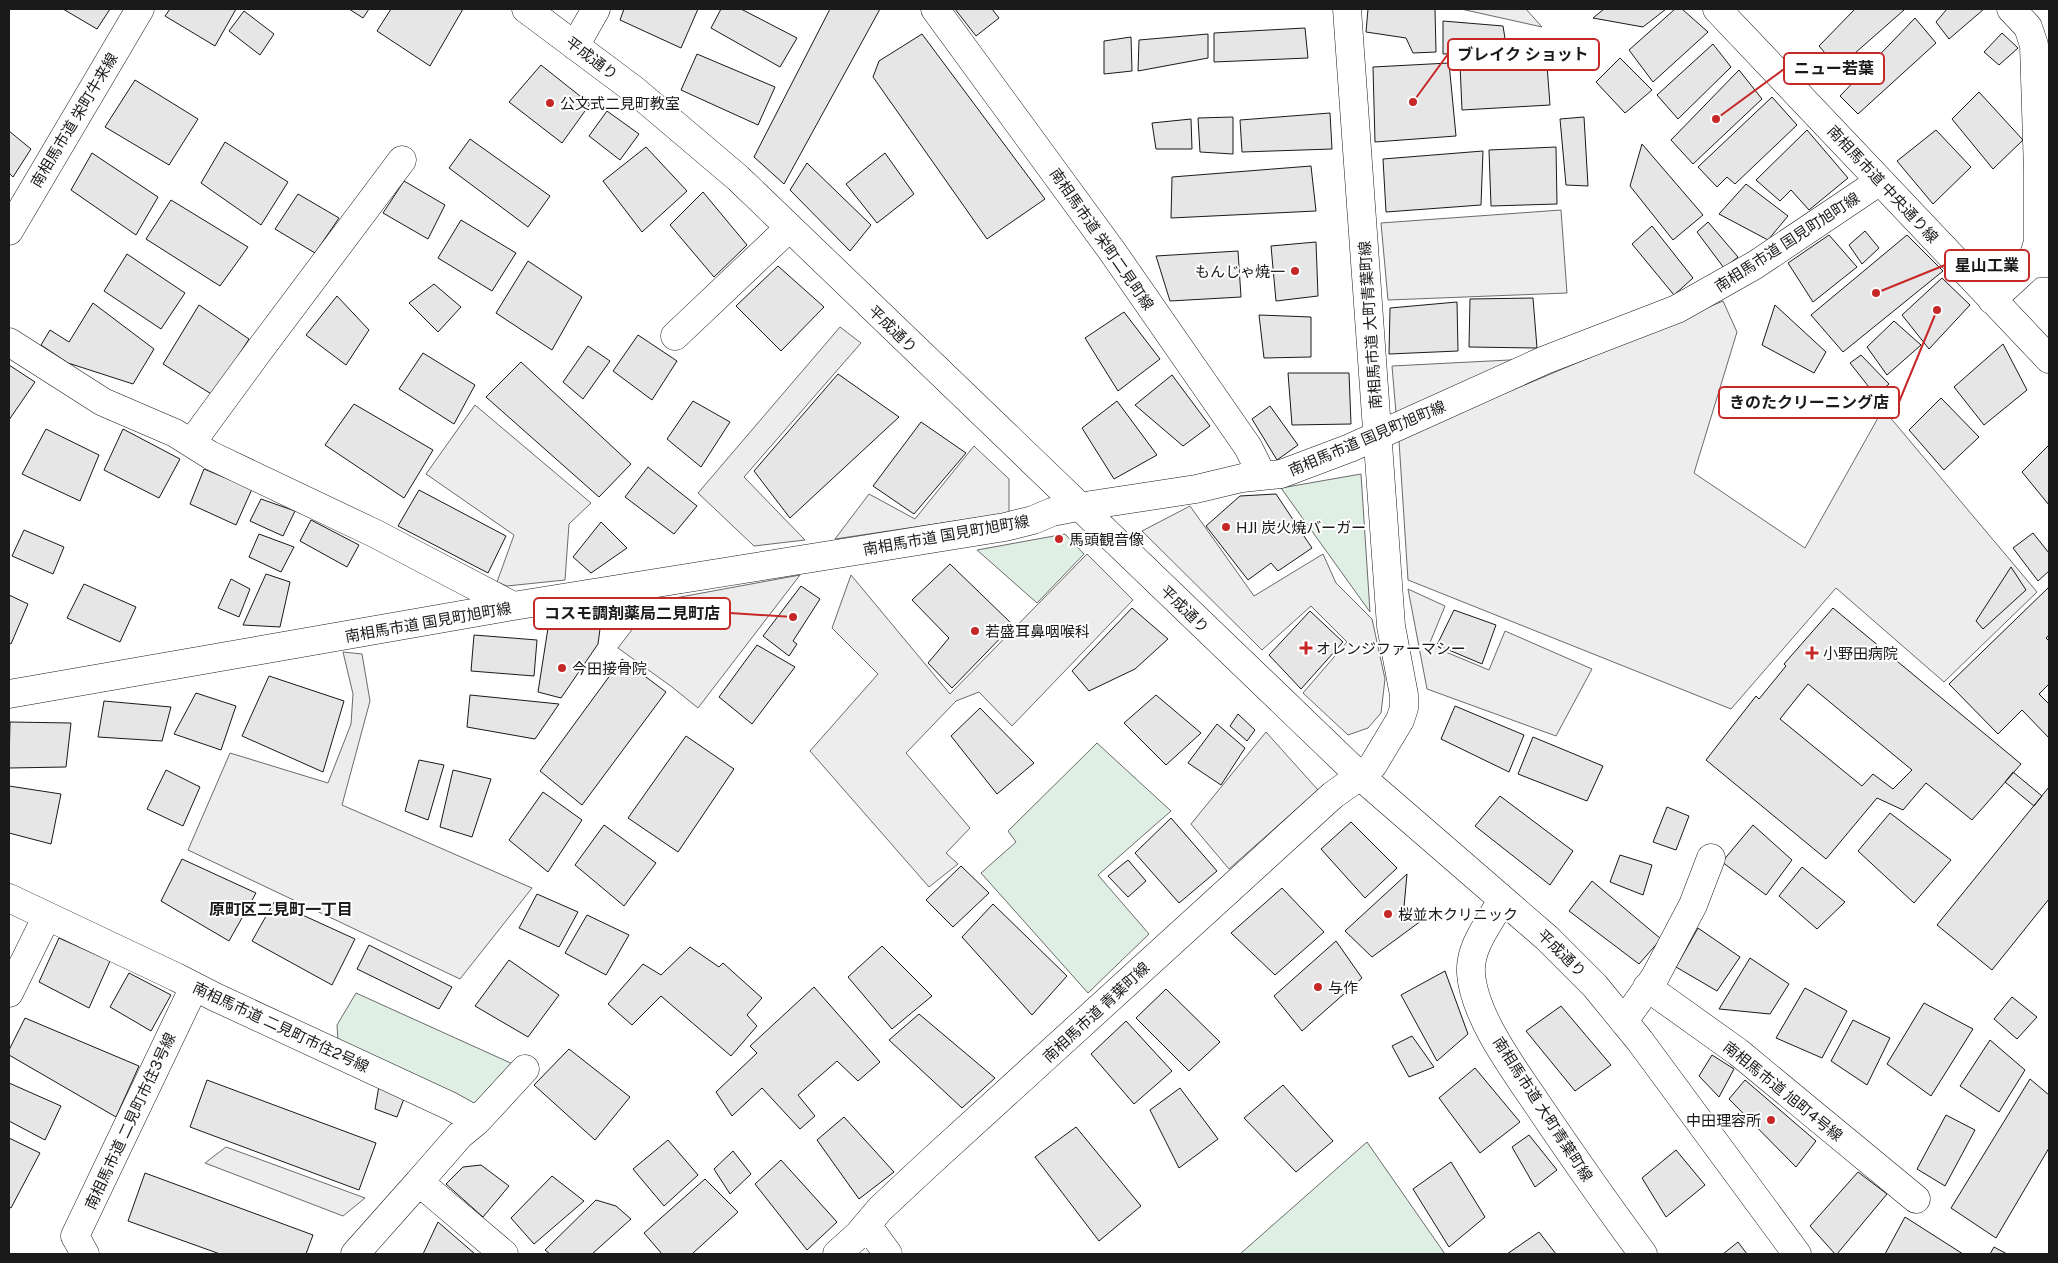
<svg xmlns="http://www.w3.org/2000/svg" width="2058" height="1263" font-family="'Public Sans','Noto Sans JP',sans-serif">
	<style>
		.green { fill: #e0efe3; stroke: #6a6a6a }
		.parking { fill: #ededed; stroke: #6a6a6a }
		.building { fill: #e6e6e6; stroke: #1a1a1a; fill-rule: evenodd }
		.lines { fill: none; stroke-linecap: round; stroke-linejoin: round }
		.street-casing { stroke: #1a1a1a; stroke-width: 29 }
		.secondary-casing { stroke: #1a1a1a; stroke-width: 29 }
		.street { stroke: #fff; stroke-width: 28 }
		.secondary { stroke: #fff; stroke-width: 28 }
		.poi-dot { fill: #c62828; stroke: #fff; stroke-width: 2 }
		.labels { text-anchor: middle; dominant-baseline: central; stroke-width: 4; stroke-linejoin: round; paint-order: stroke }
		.street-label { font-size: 15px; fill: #1a1a1a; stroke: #fff }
		.poi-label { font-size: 15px; fill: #1a1a1a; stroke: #fff; text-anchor: start }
		.neighbourhood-label { font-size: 16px; font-weight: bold; fill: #1a1a1a; stroke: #fff }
		.leader { fill: none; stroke: #c62828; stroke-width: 2 }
		.callout-dot { fill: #c62828; stroke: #fff; stroke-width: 2 }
		.callout { fill: #fff; stroke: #c62828; stroke-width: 2 }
		.callout-label { font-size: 16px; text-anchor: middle; font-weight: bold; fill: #1a1a1a }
	</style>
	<rect width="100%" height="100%" fill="#fff"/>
	<!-- green -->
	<path class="green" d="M1361,474l9,138 -89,-124z
		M1065,534l19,20 -47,49 -60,-53z
		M1097,743l74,68 -73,64 51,59 -61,59 -107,-120 35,-31 -8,-11z
		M356,993l159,72 -38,42 -139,-66 -1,-16z
		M1367,1142l78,112h-205z"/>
	<!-- parking -->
	<path class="parking" d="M1461,9h65l16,18z
		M1561,210l6,83 -179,7 -7,-77z
		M1723,301l14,31 -43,141 111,75 78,-139 154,183 -93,90 -108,-94 -105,121 -323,-129 -9,-139 102,-46z
		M840,327l21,16 -117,134 61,63 -51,6 -56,-53z
		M1529,359l-133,54 -4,-47z
		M475,405l116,98 -22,21 -4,56 -58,6 -10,-4 17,-47 -88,-61z
		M974,446l35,33v34l-174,26 34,-45 46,25z
		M1190,506l64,90 69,-42 13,29 36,36 13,60 -4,34 -13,15 -20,7 -45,-42 44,-51 -36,-36 -49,44 -120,-119z
		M1087,554l46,46 -121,126 -33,-34 -23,9 -50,52 64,75 -24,25 12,11 -29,23 -119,-136 68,-77 -46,-46 19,-53 99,119z
		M800,575l-102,133 -26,-21 -54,-39 35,-46z
		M1408,589l37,17 -16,39 60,25 16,-39 87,38 -36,67 -129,-47z
		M343,652l19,2 8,47 -28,104 190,83 -72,91 -272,-129 42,-97 98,30 23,-59 2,-30z
		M1266,732l52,58 -89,79 -38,-45z
		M226,1147l139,51 -22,18 -138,-53z"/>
	<!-- building -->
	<path class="building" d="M63,9h47l-13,20z
		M170,9h66l-21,37 -50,-30z
		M349,9h20l-6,9z
		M391,9h72l-33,57 -53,-35z
		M624,9h74l-17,39 -61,-28z
		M721,9h20l56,29 -17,29 -69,-39z
		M830,9h50l-96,175 -30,-27z
		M955,9h37l7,9 -23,18z
		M1368,9h67l1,43 -23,1 -7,-15 -40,-6z
		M1604,9h62l-23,18 -50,-9z
		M1675,9h7l26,23 -55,50 -24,-32z
		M1855,9h47l2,1 -66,58 -19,-22z
		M1947,9h37l-35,30 -13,-17z
		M244,11l30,23 -14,21 -31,-24z
		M1915,18l21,25 -78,71 -18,-18z
		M1443,21l60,5 4,25 -64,3z
		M1305,28l3,30 -94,4v-29z
		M2002,33l16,15 -19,17 -15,-13z
		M922,34l123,165 -58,40 -114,-162 6,-16z
		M1208,34v24l-70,13 1,-31z
		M1131,37l1,34 -28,3v-33z
		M1713,44l18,23 -53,52 -21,-24z
		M1546,52l4,53 -88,5 -2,-45z
		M697,54l78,33 -17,38 -77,-35z
		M1620,58l32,32 -27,23 -29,-31z
		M1449,63l7,73 -81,6 -2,-75z
		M541,65l49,39 -28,39 -53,-41z
		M1739,70l23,29 -69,65 -22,-24z
		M135,80l63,39 -29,46 -64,-38z
		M1979,92l44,48 -30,29 -41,-50z
		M1772,97l25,28 -62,59 -8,-7 -10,10 -19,-20z
		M607,111l32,23 -19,26 -31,-24z
		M1330,113l2,36 -90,3 -2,-32z
		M1233,117v37l-33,-2 -2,-34z
		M1584,117l4,69 -22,-1 -6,-66z
		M1191,119l1,30h-36l-4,-26z
		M1807,130l41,48 -39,32 -18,-20 -11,11 -24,-21z
		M1936,130l35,37 -38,37 -36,-43z
		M9,131l22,18 -18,28 -4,-4z
		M470,139l80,57 -22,31 -79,-59z
		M225,142l63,40 -27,43 -60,-42z
		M1642,144l61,71 -30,25 -43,-54z
		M646,147l41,44 -45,41 -39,-51z
		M1556,147l1,57 -66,2 -2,-56z
		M1483,151l-2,54 -95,7 -3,-53z
		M92,153l66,44 -22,38 -65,-45z
		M885,153l29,41 -37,29 -31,-39z
		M807,163l64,62 -21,26 -60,-61z
		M1311,166l5,45 -145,7 1,-41z
		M404,181l41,24 -17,34 -45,-26z
		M1746,184l42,32 -20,24 -49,-26z
		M703,192l44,53 -33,32 -44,-52z
		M298,194l41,24 -24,35 -40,-24z
		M171,200l77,47 -28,39 -74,-47z
		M461,220l55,33 -24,38 -54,-33z
		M1708,222l30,35 -14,11 -27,-36z
		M1652,226l41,52 -19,17 -42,-51z
		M1865,231l14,17 -17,16 -13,-19z
		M1829,235l28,32 -44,35 -25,-39z
		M1907,235l36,36 -100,81 -32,-37z
		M1316,242l2,54 -42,5 -5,-55z
		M1238,251l3,46 -71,4 -14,-45z
		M127,254l58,39 -24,36 -57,-38z
		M528,261l54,36 -30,53 -56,-37z
		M778,266l46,41 -43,44 -45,-45z
		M1942,278l28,27 -41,44 -27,-34z
		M434,284l27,23 -23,25 -29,-29z
		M337,296l32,34 -23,35 -40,-30z
		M1533,298l4,50 -68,-1 1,-48z
		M1457,302l1,49 -69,3 1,-46z
		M93,303l61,46 -21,35 -65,-21 -27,-18 9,-15 19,12z
		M199,305l50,34 -36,56 -50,-31z
		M1775,305l51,47 -12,21 -52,-28z
		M1124,312l36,47 -42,32 -33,-53z
		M1259,315l52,2v40l-47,1z
		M1894,321l27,24 -34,30 -20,-28z
		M638,335l39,26 -25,39 -39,-29z
		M2003,344l24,46 -43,35 -30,-38z
		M588,346l22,15 -27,38 -20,-17z
		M423,353l52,32 -21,39 -55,-35z
		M1861,355l28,29 -13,12 -26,-33z
		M521,362l110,102 -32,33 -113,-100z
		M9,365l26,17 -26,38z
		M1288,373h61l2,51 -59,1z
		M838,374l61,43 -109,101 -36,-47z
		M1172,375l38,51 -27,20 -48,-41z
		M1941,398l38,39 -35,33 -35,-40z
		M693,401l37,21 -29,45 -34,-28z
		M1117,401l40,54 -43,24 -32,-51z
		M354,404l79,46 -29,48 -79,-53z
		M1270,406l28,39 -21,15 -25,-41z
		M921,422l45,31 -52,61 -41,-28z
		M46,429l53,26 -19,46 -58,-27z
		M123,429l57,30 -21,39 -55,-28z
		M2049,445v60l-27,-33z
		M648,467l49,39 -23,28 -49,-37z
		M204,469l48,20 -16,36 -46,-21z
		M419,490l87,46 -18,37 -90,-47z
		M1276,494l36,54 -34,23 -7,-8 -23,17 -42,-54 34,-30z
		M261,499l34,12 -12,25 -33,-15z
		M311,520l48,25 -12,22 -47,-26z
		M601,522l26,26 -36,25 -18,-16z
		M24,530l40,17 -11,27 -41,-18z
		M2033,533l16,20v18l-11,10 -25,-33z
		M259,534l35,13 -13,25 -32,-15z
		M950,564l63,61 -61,63 -24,-25 21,-25 -37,-38z
		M2011,567l15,23 -43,39 -7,-8z
		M266,574l24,8 -10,45 -37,-2z
		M231,579l19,10 -11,28 -21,-9z
		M84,584l52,23 -16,35 -53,-24z
		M801,586l19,13 -27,42 4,3 -8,12 -26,-20z
		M2049,587v48l-3,3 3,3v43l-10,10 10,10v34l-27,-28 -24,24 -49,-50z
		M9,595l19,9 -17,40 -2,-1z
		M1132,608l36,31 -33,30 -46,22 -17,-20z
		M1833,608l188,156 -49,56 -46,-37 -23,27 -26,-12 -51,61 -120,-99 50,-64 3,3 27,-33 -2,-2zM1808,684l104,86 -19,19 -20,-15 -11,12 -82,-67z
		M1454,610l42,15 -14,39 -45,-19z
		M1310,611l33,31 -42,47 -32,-34z
		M548,628l52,1 -2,15 -37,54 -23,-6z
		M474,635l63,5 -3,36 -63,-5z
		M757,645l38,22 -43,57 -33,-27z
		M622,659l44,33 -84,113 -42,-34z
		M269,676l75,25 -21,71 -81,-36z
		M196,693l40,13 -15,44 -47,-16z
		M470,695l89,9 -24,35 -68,-12z
		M1156,695l45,38 -35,32 -42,-42z
		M104,701l67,6 -9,34 -64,-4z
		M1455,706l69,29 -15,37 -68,-33z
		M980,708l54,55 -37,31 -46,-58z
		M1238,714l17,16 -8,11 -17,-15z
		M10,722l61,1 -5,44 -57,1z
		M1217,724l28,24 -24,37 -33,-22z
		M686,736l48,33 -56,83 -50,-34z
		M1533,737l70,29 -16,35 -69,-27z
		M419,760l25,5 -16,55 -23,-9z
		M166,770l34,17 -17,39 -36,-17z
		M453,770l38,9 -19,58 -32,-10z
		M2013,772l29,24 -8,10 -29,-24z
		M9,786l52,8 -10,50 -42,-11z
		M2049,787v112l-57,71 -55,-45z
		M543,792l39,28 -34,52 -39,-32z
		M1500,796l73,55 -23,34 -75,-59z
		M1667,807l22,9 -13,34 -23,-8z
		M1890,813l61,47 -37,43 -56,-52z
		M1171,818l46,53 -38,32 -44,-50z
		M1351,822l46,46 -32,30 -44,-49z
		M604,825l52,38 -32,43 -49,-41z
		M1753,825l39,35 -26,35 -44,-33z
		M1620,855l32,10 -9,30 -33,-13z
		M182,859l74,34 -27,48 -68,-40z
		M1128,860l18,21 -18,16 -20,-21z
		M961,866l28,27 -36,34 -27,-27z
		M1802,867l43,35 -28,27 -38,-33z
		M1407,874l-3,33 17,14 -49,36 -27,-26z
		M1592,881l69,58 -22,25 -70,-53z
		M1282,888l42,44 -49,43 -44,-42z
		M537,894l41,18 -19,35 -40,-19z
		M274,902l81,37 -23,46 -80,-44z
		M993,904l74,72 -35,39 -70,-78z
		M587,915l42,20 -23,40 -41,-22z
		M1698,928l42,29 -23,34 -41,-24z
		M59,938l51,23 -21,47 -50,-26z
		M1336,941l26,37 -60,53 -28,-35z
		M369,945l83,42 -13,22 -82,-40z
		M882,946l50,50 -40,33 -44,-52z
		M690,947l29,20 4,-4 39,35 -15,17 10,11 -26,30 -70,-60 -29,29 -24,-21 35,-40 18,11z
		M1750,958l39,26 -19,30 -51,-5z
		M509,960l50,35 -31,42 -53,-31z
		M1445,971l23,63 -31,27 -36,-66z
		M129,973l42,22 -20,36 -41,-24z
		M814,987l66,75 -22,19 -21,-20 -39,34 17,21 -15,13 -38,-41 -30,28 -16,-24 41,-39 -7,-7z
		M1805,988l42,23 -25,47 -46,-20z
		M1166,989l54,53 -31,29 -53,-53z
		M2012,997l25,20 -20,22 -23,-20z
		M1924,1003l49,26 -42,67 -44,-32z
		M1561,1006l50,59 -36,26 -49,-60z
		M919,1014l76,64 -33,30 -73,-68z
		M25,1018l114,48 -23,51 -107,-62v-5z
		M1853,1020l37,18 -23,47 -36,-24z
		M1126,1021l46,50 -38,33 -43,-50z
		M1412,1036l22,31 -25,10 -17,-31z
		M1990,1040l35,30 -26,42 -39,-26z
		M569,1049l61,48 -35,43 -61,-55z
		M1712,1055l22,14 -15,28 -20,-21z
		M1475,1068l45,54 -40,31 -41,-55z
		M2030,1079l19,16v53l-53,90 -45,-30z
		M207,1080l169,63 -17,47 -169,-63z
		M1745,1080l71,61 -20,26 -67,-68z
		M9,1083l52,23 -16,34 -36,-19z
		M1283,1085l50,56 -37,31 -52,-54z
		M379,1086l26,10 -8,21 -22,-8z
		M1180,1088l38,51 -39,29 -29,-58z
		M1946,1115l29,15 -30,56 -28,-17z
		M844,1117l50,55 -35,27 -42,-59z
		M1076,1127l65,79 -42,35 -64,-84z
		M1529,1135l28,35 -22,17 -23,-40z
		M9,1138l31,15 -29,55 -2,-1z
		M668,1140l30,35 -34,31 -31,-37z
		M1676,1150l29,35 -39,32 -24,-39z
		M733,1151l18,23 -21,20 -16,-25z
		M781,1160l56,62 -30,28 -52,-66z
		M1451,1162l34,55 -36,30 -36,-58z
		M481,1165l28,21 -26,31 -37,-33 17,-17z
		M1858,1172l29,22 -50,60h-2l-25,-28z
		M145,1173l168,62 -7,19h-86l-92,-33z
		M552,1176l32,25 -50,43 -23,-26z
		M705,1179l33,33 -46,42h-30l-18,-21z
		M596,1200l20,6 15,13 -39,35h-42l-5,-4z
		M1905,1217l58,37h-78z
		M438,1222l37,32h-52z
		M1539,1232l17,22h-49z
		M1738,1242l9,12h-24z
		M1994,1247l13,7h-17z"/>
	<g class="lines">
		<!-- street casing -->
		<g class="street-casing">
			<path id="street" d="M935,9l177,242 136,196 14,28
				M1717,9l332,350
				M2011,9l17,18 6,18 4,127v70l-7,22
				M575,46l21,-37
				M9,231l131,-222
				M1992,300l39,-36 17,-1
				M675,336l114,-108
				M9,342l94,60 72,31 35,22 166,79 137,72
				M192,442l66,-90 144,-192
				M9,694l504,-88 492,-79 28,-7 19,-8 26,-5 118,-18 46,-11 39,-4 69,-26 195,-88 132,-51 78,-44 125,-84
				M9,898l167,79 39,20 235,109 27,15 -17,14 -41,47
				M1502,900c-12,22 -33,47 -31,73 3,46 48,103 73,141 32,47 65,94 99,140
				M1647,987l91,65 178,147
				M9,993l38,-77
				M1624,1021l31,-44 38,-72 18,-47
				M477,1121l48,-52
				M867,1225l21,29
				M85,1254l-10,-18 119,-249
				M355,1254l64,-72 85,72
				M837,1254l21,-19 22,-26 46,-43 407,-371 27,-19 13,-11 27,-45 4,-12v-13l-13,-69 -44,-617"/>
		</g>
		<!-- secondary casing -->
		<g class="secondary-casing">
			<path id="secondary" d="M526,9l107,80 105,89 622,598 187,162 48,48 45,55 157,213"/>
		</g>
		<!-- street -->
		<use href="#street" class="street"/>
		<!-- secondary -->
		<use href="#secondary" class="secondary"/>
	</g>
	<!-- markers -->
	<g class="poi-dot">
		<circle cx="550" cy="103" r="5"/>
		<circle cx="1295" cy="271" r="5"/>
		<circle cx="1226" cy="527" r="5"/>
		<circle cx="1059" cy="539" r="5"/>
		<circle cx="975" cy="631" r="5"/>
		<path d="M1303.5 640.5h5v5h5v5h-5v5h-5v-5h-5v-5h5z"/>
		<path d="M1809.5 645.5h5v5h5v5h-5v5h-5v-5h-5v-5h5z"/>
		<circle cx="562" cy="668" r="5"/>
		<circle cx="1388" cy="914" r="5"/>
		<circle cx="1318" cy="987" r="5"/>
		<circle cx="1771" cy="1120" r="5"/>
	</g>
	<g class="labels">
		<!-- street labels -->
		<g class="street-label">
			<text transform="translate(592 58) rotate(37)">平成通り</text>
			<text transform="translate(74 120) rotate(-59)">南相馬市道 栄町牛来線</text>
			<text transform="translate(1883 184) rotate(47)">南相馬市道 中央通り線</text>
			<text transform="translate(1102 239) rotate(55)">南相馬市道 栄町二見町線</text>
			<text transform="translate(1787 242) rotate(-33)">南相馬市道 国見町旭町線</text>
			<text transform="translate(1370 325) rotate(-94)">南相馬市道 大町青葉町線</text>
			<text transform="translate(893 329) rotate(44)">平成通り</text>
			<text transform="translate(1367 438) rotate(-23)">南相馬市道 国見町旭町線</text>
			<text transform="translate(946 535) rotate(-10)">南相馬市道 国見町旭町線</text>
			<text transform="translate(1185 609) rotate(44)">平成通り</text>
			<text transform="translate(428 622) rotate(-10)">南相馬市道 国見町旭町線</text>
			<text transform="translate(1562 953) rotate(44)">平成通り</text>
			<text transform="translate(1096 1012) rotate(-43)">南相馬市道 青葉町線</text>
			<text transform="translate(281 1027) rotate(25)">南相馬市道 二見町市住2号線</text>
			<text transform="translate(1783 1091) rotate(39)">南相馬市道 旭町4号線</text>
			<text transform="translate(1543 1109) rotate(57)">南相馬市道 大町青葉町線</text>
			<text transform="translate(130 1121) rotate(-65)">南相馬市道 二見町市住3号線</text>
		</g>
		<!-- poi labels -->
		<g class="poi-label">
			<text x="560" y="103">公文式二見町教室</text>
			<text x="1285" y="271" text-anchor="end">もんじゃ焼一</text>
			<text x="1236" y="527">HJI 炭火焼バーガー</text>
			<text x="1069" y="539">馬頭観音像</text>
			<text x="985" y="631">若盛耳鼻咽喉科</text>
			<text x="1316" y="648">オレンジファーマシー</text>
			<text x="1823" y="653">小野田病院</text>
			<text x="572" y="668">今田接骨院</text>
			<text x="1398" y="914">桜並木クリニック</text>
			<text x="1328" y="987">与作</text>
			<text x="1761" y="1120" text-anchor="end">中田理容所</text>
		</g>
		<!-- neighbourhood labels -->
		<g class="neighbourhood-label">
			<text x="281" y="909">原町区二見町一丁目</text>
		</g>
	</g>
	<!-- callouts -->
	<path class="leader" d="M1413 102L1448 54M1716 119L1784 69M1876 293L1945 265M1937 310L1899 402M793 617L730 613"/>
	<g class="callout-dot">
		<circle cx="1413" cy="102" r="5"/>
		<circle cx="1716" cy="119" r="5"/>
		<circle cx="1876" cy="293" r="5"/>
		<circle cx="1937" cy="310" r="5"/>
		<circle cx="793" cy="617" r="5"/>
	</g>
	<g class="callout">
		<rect x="1448" y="39" width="151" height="31" rx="5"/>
		<rect x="1784" y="53" width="100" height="31" rx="5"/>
		<rect x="1945" y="250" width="84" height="31" rx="5"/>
		<rect x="1719" y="387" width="180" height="31" rx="5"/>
		<rect x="534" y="598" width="196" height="31" rx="5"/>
	</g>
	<g class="callout-label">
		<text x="1523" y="60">ブレイク ショット</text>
		<text x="1834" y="74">ニュー若葉</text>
		<text x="1987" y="271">星山工業</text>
		<text x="1809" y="408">きのたクリーニング店</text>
		<text x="632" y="619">コスモ調剤薬局二見町店</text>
	</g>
	<!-- border -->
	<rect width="2058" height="1263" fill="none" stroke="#1a1a1a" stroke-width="20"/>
</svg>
